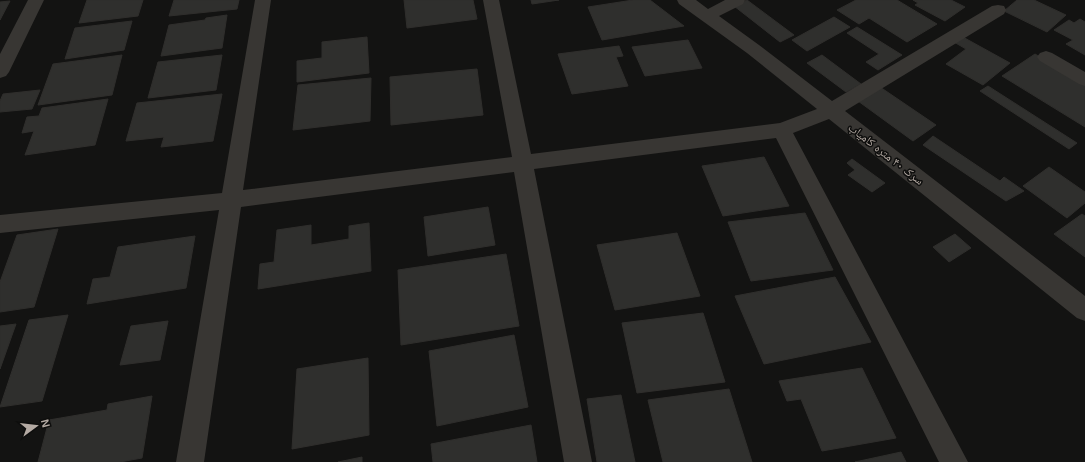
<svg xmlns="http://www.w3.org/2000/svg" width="1085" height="462" font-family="Helvetica,'Noto Naskh Arabic',sans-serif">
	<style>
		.building { fill: #2f2f2d; stroke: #2f2e2c }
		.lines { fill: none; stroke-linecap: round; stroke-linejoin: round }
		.minor { fill: #383633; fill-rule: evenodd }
		.labels { text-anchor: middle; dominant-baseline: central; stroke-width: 3; stroke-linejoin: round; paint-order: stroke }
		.street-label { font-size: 12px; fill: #b4aaa3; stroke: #0e0e0d }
	</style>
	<rect width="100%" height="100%" fill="#131312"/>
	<!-- building -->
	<path class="building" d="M87,0h56l-5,16 -59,7z
		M174,0h65l-2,9 -68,7z
		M404,0h69l4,19 -70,9z
		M531,0h28l-27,4z
		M633,0h17l34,26 -82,14 -14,-33z
		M747,0l47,35 -14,7 -46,-36z
		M856,0h41l40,24 -30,18 -38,-24 -10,6 -22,-14z
		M913,0h38l14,7 -20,14 -30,-16 3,-2z
		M1017,0h17l32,15 -19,17 -43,-21z
		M10,1l-10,19v-18z
		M227,15l-5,33 -61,8 8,-31 36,-5 1,-2z
		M834,17l16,10 -43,24 -15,-11z
		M1080,19l5,3v33l-19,-11 7,-4 -19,-10 15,-10 5,3z
		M132,21l-8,29 -59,9 10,-31z
		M857,27l45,28 -24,15 -12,-8 13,-8 -32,-21z
		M961,36l49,27 -27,22 -37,-21 20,-15 -12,-7z
		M367,37l2,36 -72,9v-21l25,-3v-16z
		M688,40l14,28 -57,8 -13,-29z
		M619,46l4,10 -7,1 12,29 -56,8 -14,-40z
		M1035,54l50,29v44l-83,-51z
		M122,55l-10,40 -74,10 15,-41z
		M222,55l-6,35 -68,8 10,-36z
		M822,55l39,29 -15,8 -39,-29z
		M477,69l6,46 -92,10 -1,-48z
		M371,78l-1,43 -77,9 5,-45z
		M988,86l89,57 -8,6 -89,-58z
		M880,87l56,38 -23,16 -55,-40z
		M40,90l-8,19 -32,3v-11l3,-7z
		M222,94l-9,47 -52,6 3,-10 -38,4 11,-38z
		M108,99l-13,46 -70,10 9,-24 -12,2 5,-16 12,-1 3,-8z
		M933,136l67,45 4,-4 20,14 -18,10 -83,-56z
		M764,157l25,49 -66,10 -21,-50z
		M852,159l33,24 -13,9 -24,-17 7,-5 -8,-7z
		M1049,167l36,25v11l-18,15 -44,-32z
		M488,207l7,38 -67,11 -4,-39z
		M805,213l28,57 -82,11 -23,-59z
		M1082,214l3,2v41l-31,-23z
		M369,223l2,48 -113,18 2,-25 14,-2 3,-32 34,-5v20l38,-6v-13z
		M58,229l-24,78 -34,5v-30l17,-47z
		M677,233l23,63 -85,14 -18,-65z
		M955,234l16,14 -22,14 -16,-15z
		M195,236l-9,52 -99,16 6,-25 17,-2 8,-30z
		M506,254l13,72 -118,19 -3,-75z
		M835,277l36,65 -107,22 -29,-68z
		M703,313l22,69 -88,11 -15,-70z
		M68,315l-26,86 -42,6 29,-87z
		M168,321l-8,39 -40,5 11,-39z
		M16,324l-16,45v-43z
		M514,335l14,72 -91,19 -8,-75z
		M368,358l1,77 -77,14 5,-80z
		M862,368l34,70 -74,13 -21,-52 -14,2 -8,-20z
		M729,389l23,73h-89l-15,-62z
		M621,395l14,67h-38l-10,-63z
		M152,396l-10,62 -22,4h-82l11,-42 58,-10 1,-6z
		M531,425l6,37h-104l-2,-18z
		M901,452l5,10h-51z
		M362,457v5h-24z"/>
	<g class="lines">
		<!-- minor -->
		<path class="minor" d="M28,0h16l-35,72 -3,4 -6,2v-24z
			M255,0h16l-28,190 269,-33 -29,-157h16l32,154 249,-31 37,-14 -70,-56 -68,-49 -2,-4h19l12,9 17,-9h20l-2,4 -24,12 40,29 73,56 160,-95 6,-1 6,1 2,4 -2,4 -159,97 240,185v25l-8,-3 -248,-199 -36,14 175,329h-29l-163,-324 -242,31 58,293h-28l-50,-290 -273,35 -37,255h-28l43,-252 -219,23v-18l222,-22z
			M1046,51l6,2 33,19v14l-6,-2 -39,-23 -3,-4 3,-4z"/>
	</g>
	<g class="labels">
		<!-- street labels -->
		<g class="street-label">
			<text transform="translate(886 154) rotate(38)">سرک ۴۰ متره کامیاب</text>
		</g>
	</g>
	<!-- north arrow -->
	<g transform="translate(36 426) rotate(75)" stroke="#0e0e0d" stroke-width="3" paint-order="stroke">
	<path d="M0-3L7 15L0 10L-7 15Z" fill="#b4aaa3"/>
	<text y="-6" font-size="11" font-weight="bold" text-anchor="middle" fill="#b4aaa3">N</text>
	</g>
</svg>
